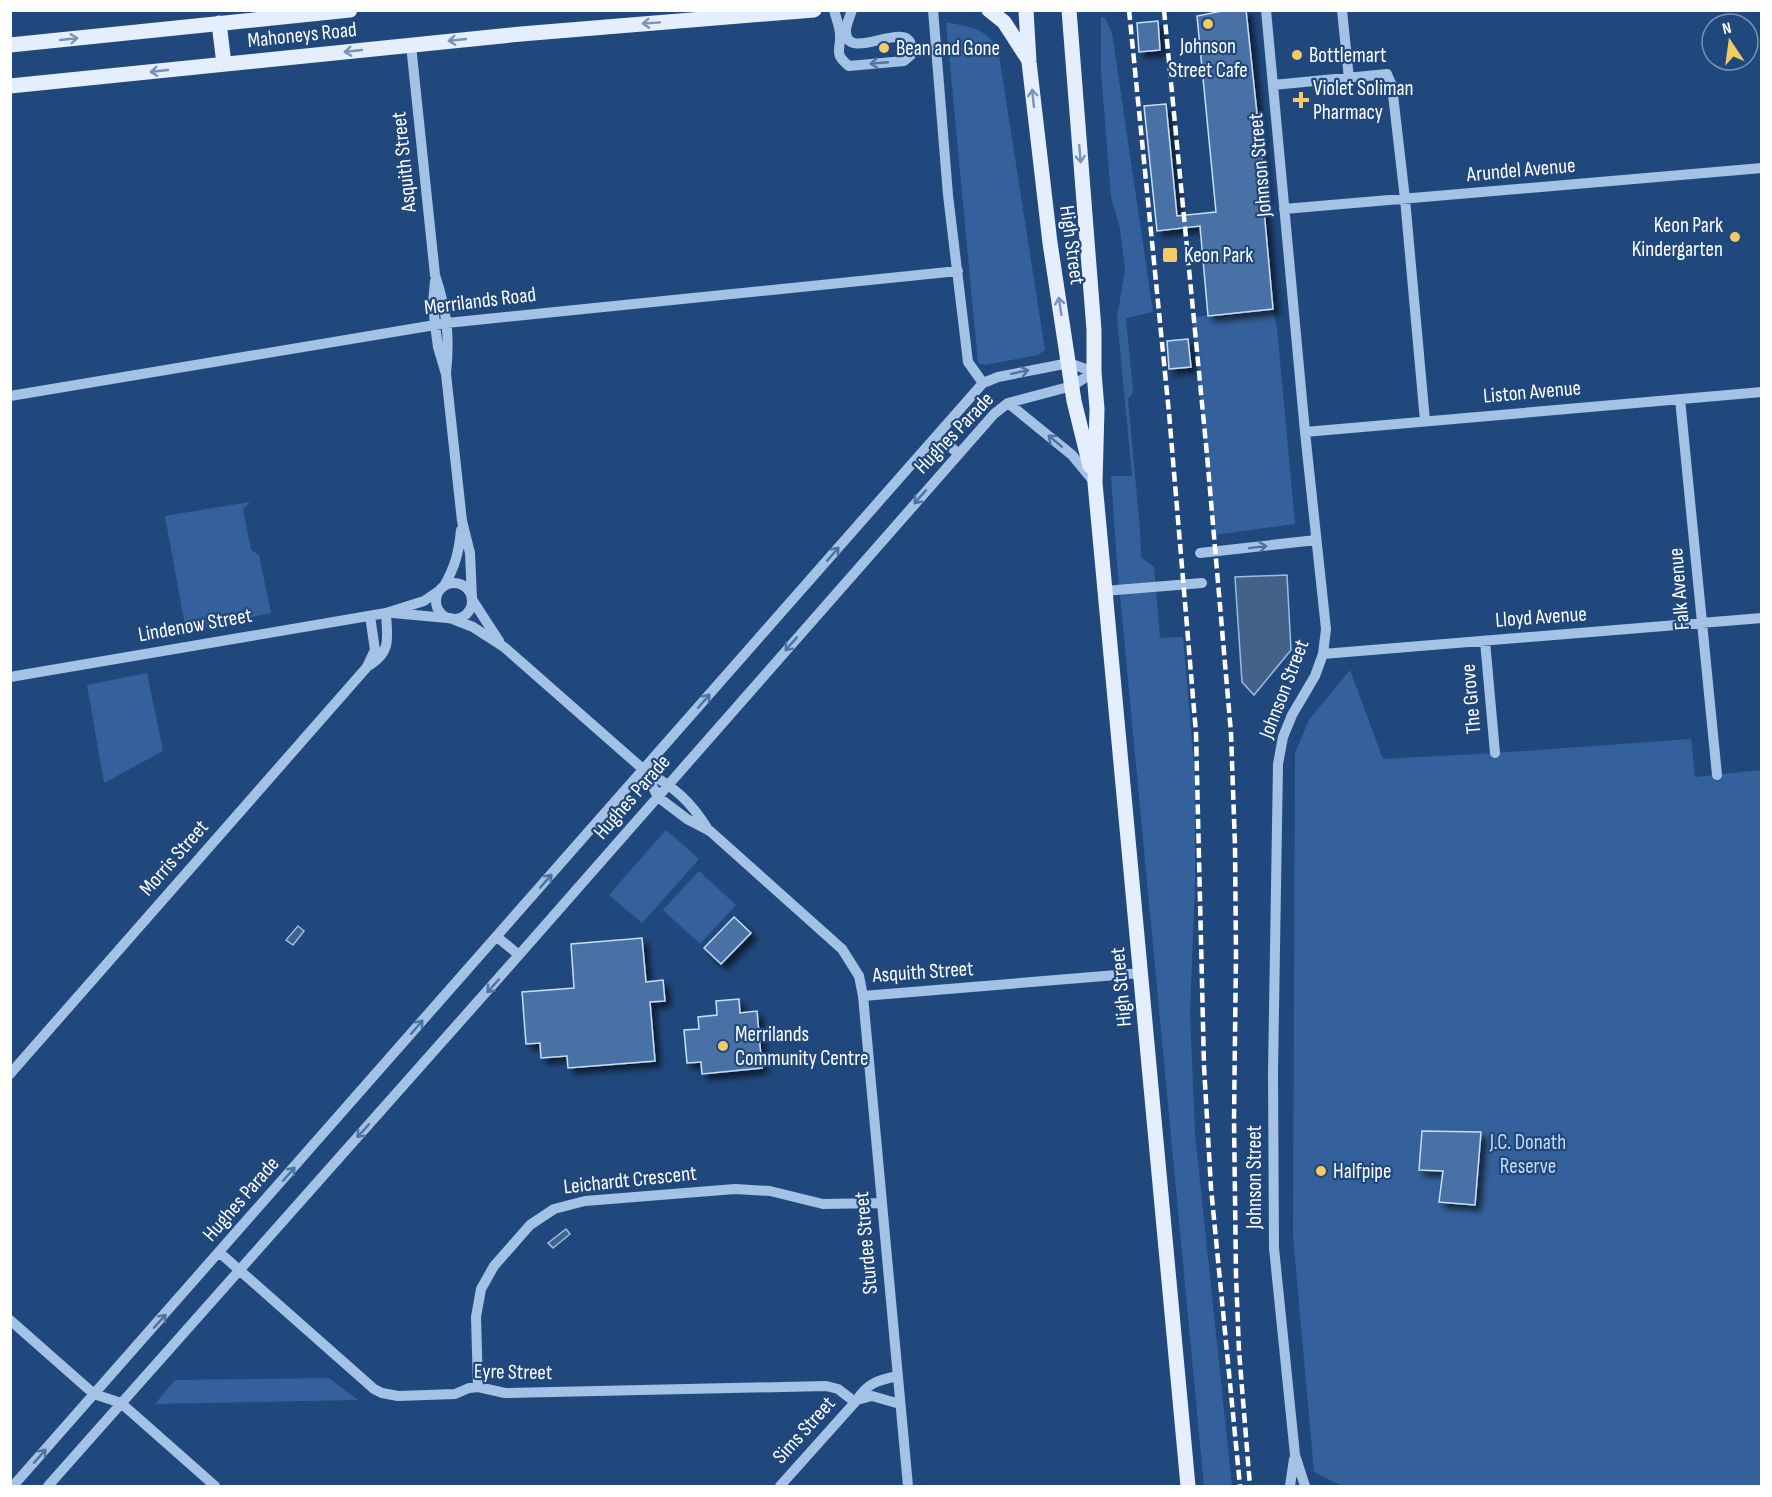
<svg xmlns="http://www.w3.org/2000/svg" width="1772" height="1497" font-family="'Sofia Sans Condensed',sans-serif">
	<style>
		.green { fill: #34619b }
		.water { fill: #446188; stroke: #98bce8; stroke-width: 1.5 }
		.building { fill: #4971a6; stroke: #c7dcf5; stroke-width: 1.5; filter: url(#shadow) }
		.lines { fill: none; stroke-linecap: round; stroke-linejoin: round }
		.minor { stroke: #a4c1e6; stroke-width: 10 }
		.major { stroke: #e5eefd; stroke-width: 15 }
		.rail { stroke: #fff; stroke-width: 4.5; stroke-dasharray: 10 4.5; stroke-linecap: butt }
		.oneway { stroke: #7993b7 }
		.oneway2 { stroke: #4f72a2 }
		.poi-dot { fill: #f3cb65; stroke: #21487d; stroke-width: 2 }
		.labels { text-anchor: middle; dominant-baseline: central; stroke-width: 4.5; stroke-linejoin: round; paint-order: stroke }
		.street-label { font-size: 21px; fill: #fff; stroke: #21487d }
		.poi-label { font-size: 21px; fill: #fff; stroke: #21487d; text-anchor: start }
		.park-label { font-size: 21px; fill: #c7dcf5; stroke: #21487d }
	</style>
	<defs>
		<filter id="shadow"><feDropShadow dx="5.5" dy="5.5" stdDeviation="3" flood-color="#0009"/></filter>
	</defs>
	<rect width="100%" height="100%" fill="#21487d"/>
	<!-- green -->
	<path class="green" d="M1101,17l4,1 7,15 41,279 -27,6 7,74 -5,7 12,130 1,28 13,10 6,71 23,-1 12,140v107l-5,129 5,121 37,352h-28l-87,-923 -6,-87h21l-15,-158 8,-48 -5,-42 -9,-31 -10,-126z
		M946,22c23,5 40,6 52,27l47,301 -7,5 -53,10 -7,-2z
		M1273,309l4,19 18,196 -81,11 -22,-218z
		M250,502l-7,7 8,41 8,5 12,58 -85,18 -21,-115z
		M1350,670l33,89 112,-6 196,-14 4,38 66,-7v716h-419l-28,-14 -21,-236 2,-483 14,-33z
		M147,673l16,78 -59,32 -17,-98z
		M666,830l33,29 -57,64 -33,-28z
		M699,871l37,34 -36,39 -37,-34z
		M329,1378l29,22 -203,4 20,-24z"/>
	<!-- water -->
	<path class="water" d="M1287,575l4,75 -37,45 -12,-13 -7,-105z
		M298,926l6,5 -11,14 -7,-5z
		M566,1229l4,5 -17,14 -5,-5z"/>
	<!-- building -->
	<path class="building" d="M1227,10h19l20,189h-3l10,110 -65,7 -8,-90 -43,5 -13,-125 22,-2 11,112 39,-4 -19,-196z
		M1158,21l2,29 -21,2 -2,-29z
		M1188,339l3,28 -22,2 -2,-28z
		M734,917l17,16 -30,31 -17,-16z
		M642,938l4,44 17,-2 2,21 -15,1 5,59 -87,7 -1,-12 -26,2 -1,-15 -14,1 -4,-52 52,-4 -3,-44z
		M739,999l1,14 17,-2 5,57 -60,6 -1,-12 -14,1 -3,-33 15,-1 -1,-12 19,-2 -1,-14z
		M1422,1131l59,1 -6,73 -36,-3 4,-31 -24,-1z"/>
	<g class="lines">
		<!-- minor -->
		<path class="minor" d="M834,10c2,8 6,17 6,25 1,16 -7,18 9,31l55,-5 7,-6c7,-46 -67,14 -65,-26 1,-6 4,-13 6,-19
			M933,10l15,185 20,167 15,21
			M1266,10l39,422 21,197 -3,25 -8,22 -23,39 -9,22 -5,27 -5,308 1,176 21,207 10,31
			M1342,10l7,69
			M411,45l24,230c12,36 15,61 11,99
			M1273,85l114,-11 5,12 13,113 20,222
			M1284,209l478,-41
			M435,281l-2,22 2,22 3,22 8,27 16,147 8,32 2,45
			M10,396l437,-73 511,-52
			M1680,399l37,376
			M1008,403l64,52 23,28
			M1305,432l457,-40
			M937,436l21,17
			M1200,553l116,-13
			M436 601a18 18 0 1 1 36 0a18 18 0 1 1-36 0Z
			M444,586c11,-19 15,-34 17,-56
			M1104,591l98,-8
			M473,601l26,40
			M393,613l54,5
			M450,618l23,9 31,20 140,123c30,17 47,31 65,61
			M1485,641l10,112
			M1323,654l439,-36
			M370,665c22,-14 17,-28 16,-52
			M10,677l376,-64 38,-12 16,-11
			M644,770l14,27 29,22 23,12 132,118 17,27 4,20 278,-23
			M497,937l22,18
			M863,996l45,490
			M10,1074l357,-407 8,-17 -5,-34
			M220,1253l154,136 8,4 16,3 57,-2 14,-6 9,-1 27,6 321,-7 12,3 17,13
			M10,1320l84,74 27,9 94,83
			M478,1387l-2,-70 5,-28 13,-23 36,-41 24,-16 31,-8 150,-12 35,2 53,13 58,-1
			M857,1400l15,-4 28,8
			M13,1486l970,-1103 15,-6 71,-14 25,9
			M48,1486l471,-531 475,-541 14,-11 64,-17 22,-14
			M780,1486l77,-86c10,-17 22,-20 40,-24
			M1290,1486l4,-27"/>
		<!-- major -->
		<path class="major" d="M989,10l15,12 24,37
			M1026,10l3,52 21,181 24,158 16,65
			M1069,10l25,320v42l3,37 -2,74 93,1003
			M219,23l5,41
			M10,45l340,-35
			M10,86l511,-52 293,-24"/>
		<!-- rail -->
		<path class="rail" d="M1129,10l40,403 27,320 8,333 7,122 29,298
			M1164,10l43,445 24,278 4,113 1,108 -2,166 2,155 3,76 11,135"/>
	</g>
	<!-- one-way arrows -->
	<defs><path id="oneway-shaft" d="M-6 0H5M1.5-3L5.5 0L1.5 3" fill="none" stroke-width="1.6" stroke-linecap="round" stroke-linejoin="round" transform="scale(1.5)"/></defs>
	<g class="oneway">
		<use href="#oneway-shaft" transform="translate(651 23) rotate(176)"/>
		<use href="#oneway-shaft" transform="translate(69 39) rotate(-6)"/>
		<use href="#oneway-shaft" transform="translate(457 40) rotate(174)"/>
		<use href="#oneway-shaft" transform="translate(353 51) rotate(174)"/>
		<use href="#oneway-shaft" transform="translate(159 71) rotate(174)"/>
		<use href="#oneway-shaft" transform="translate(1033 98) rotate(-96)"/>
		<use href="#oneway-shaft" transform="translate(1080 154) rotate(85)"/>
		<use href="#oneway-shaft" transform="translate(1060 306) rotate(-99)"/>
	</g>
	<g class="oneway2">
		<use href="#oneway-shaft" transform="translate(879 63) rotate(175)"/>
		<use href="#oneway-shaft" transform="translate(1020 372) rotate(-12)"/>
		<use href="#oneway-shaft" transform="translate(1055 441) rotate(-140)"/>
		<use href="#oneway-shaft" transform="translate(920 497) rotate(131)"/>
		<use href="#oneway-shaft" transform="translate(1258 547) rotate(-7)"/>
		<use href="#oneway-shaft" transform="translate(833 554) rotate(-49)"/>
		<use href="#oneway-shaft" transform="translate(791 644) rotate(131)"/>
		<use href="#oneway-shaft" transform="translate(704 701) rotate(-49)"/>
		<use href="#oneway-shaft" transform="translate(546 881) rotate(-49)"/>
		<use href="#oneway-shaft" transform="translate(493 986) rotate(132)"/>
		<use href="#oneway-shaft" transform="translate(417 1027) rotate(-49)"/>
		<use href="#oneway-shaft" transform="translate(363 1131) rotate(132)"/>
		<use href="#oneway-shaft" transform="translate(289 1174) rotate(-49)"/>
		<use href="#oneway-shaft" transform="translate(160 1321) rotate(-48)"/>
		<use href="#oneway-shaft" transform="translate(40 1456) rotate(-49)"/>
	</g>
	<!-- markers -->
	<g class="poi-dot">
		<circle cx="1208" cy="24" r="6"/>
		<circle cx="884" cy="48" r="6"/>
		<circle cx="1297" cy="55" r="6"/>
		<path d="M1298 91h6v6h6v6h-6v6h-6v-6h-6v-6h6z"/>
		<circle cx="1735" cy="237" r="6"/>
		<rect x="1162" y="247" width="16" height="16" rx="3"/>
		<circle cx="723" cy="1046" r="6"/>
		<circle cx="1321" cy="1171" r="6"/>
	</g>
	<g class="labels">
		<!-- street labels -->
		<g class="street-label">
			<text transform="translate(302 35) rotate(-6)">Mahoneys Road</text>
			<text transform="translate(404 162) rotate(-96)">Asquith Street</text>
			<text transform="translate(1260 165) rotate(-95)">Johnson Street</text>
			<text transform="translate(1521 170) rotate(-5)">Arundel Avenue</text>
			<text transform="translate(1072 245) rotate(82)">High Street</text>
			<text transform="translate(480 301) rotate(-7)">Merrilands Road</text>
			<text transform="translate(1532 392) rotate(-5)">Liston Avenue</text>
			<text transform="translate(954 433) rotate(-46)">Hughes Parade</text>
			<text transform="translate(1679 589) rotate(-95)">Falk Avenue</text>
			<text transform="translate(1541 617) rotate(-4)">Lloyd Avenue</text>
			<text transform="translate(195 625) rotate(-10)">Lindenow Street</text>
			<text transform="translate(1284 689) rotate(-69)">Johnson Street</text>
			<text transform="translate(1471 699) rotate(-95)">The Grove</text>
			<text transform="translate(632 797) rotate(-49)">Hughes Parade</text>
			<text transform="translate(174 858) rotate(-49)">Morris Street</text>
			<text transform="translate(923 972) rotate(-4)">Asquith Street</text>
			<text transform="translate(1121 987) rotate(-95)">High Street</text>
			<text transform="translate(1254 1177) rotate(-90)">Johnson Street</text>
			<text transform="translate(630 1180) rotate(-6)">Leichardt Crescent</text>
			<text transform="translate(241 1199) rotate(-49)">Hughes Parade</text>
			<text transform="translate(866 1243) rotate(-95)">Sturdee Street</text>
			<text transform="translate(513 1372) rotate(1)">Eyre Street</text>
			<text transform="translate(804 1430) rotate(-48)">Sims Street</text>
		</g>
		<!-- poi labels -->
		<g class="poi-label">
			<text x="1208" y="46" text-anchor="middle">Johnson<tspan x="1208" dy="24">Street Cafe</tspan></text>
			<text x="896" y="48">Bean and Gone</text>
			<text x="1309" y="55">Bottlemart</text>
			<text x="1313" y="88">Violet Soliman<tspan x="1313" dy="24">Pharmacy</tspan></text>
			<text x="1723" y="225" text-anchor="end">Keon Park<tspan x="1723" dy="24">Kindergarten</tspan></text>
			<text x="1184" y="255">Keon Park</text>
			<text x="735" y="1034">Merrilands<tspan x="735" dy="24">Community Centre</tspan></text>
			<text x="1333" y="1171">Halfpipe</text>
		</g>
		<!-- park labels -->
		<g class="park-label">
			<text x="1528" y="1142">J.C. Donath<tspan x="1528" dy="24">Reserve</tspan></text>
		</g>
	</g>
	<!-- border -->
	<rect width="1772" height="1497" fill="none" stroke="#ffffff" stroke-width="24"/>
	<!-- north arrow -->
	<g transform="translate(1730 42) rotate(347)"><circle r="28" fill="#21487d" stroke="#7a91b1" stroke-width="1.5"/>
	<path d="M0-4.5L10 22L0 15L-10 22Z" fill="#f3cb65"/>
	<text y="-9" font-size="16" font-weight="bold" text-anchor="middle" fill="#ffffff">N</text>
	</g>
</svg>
